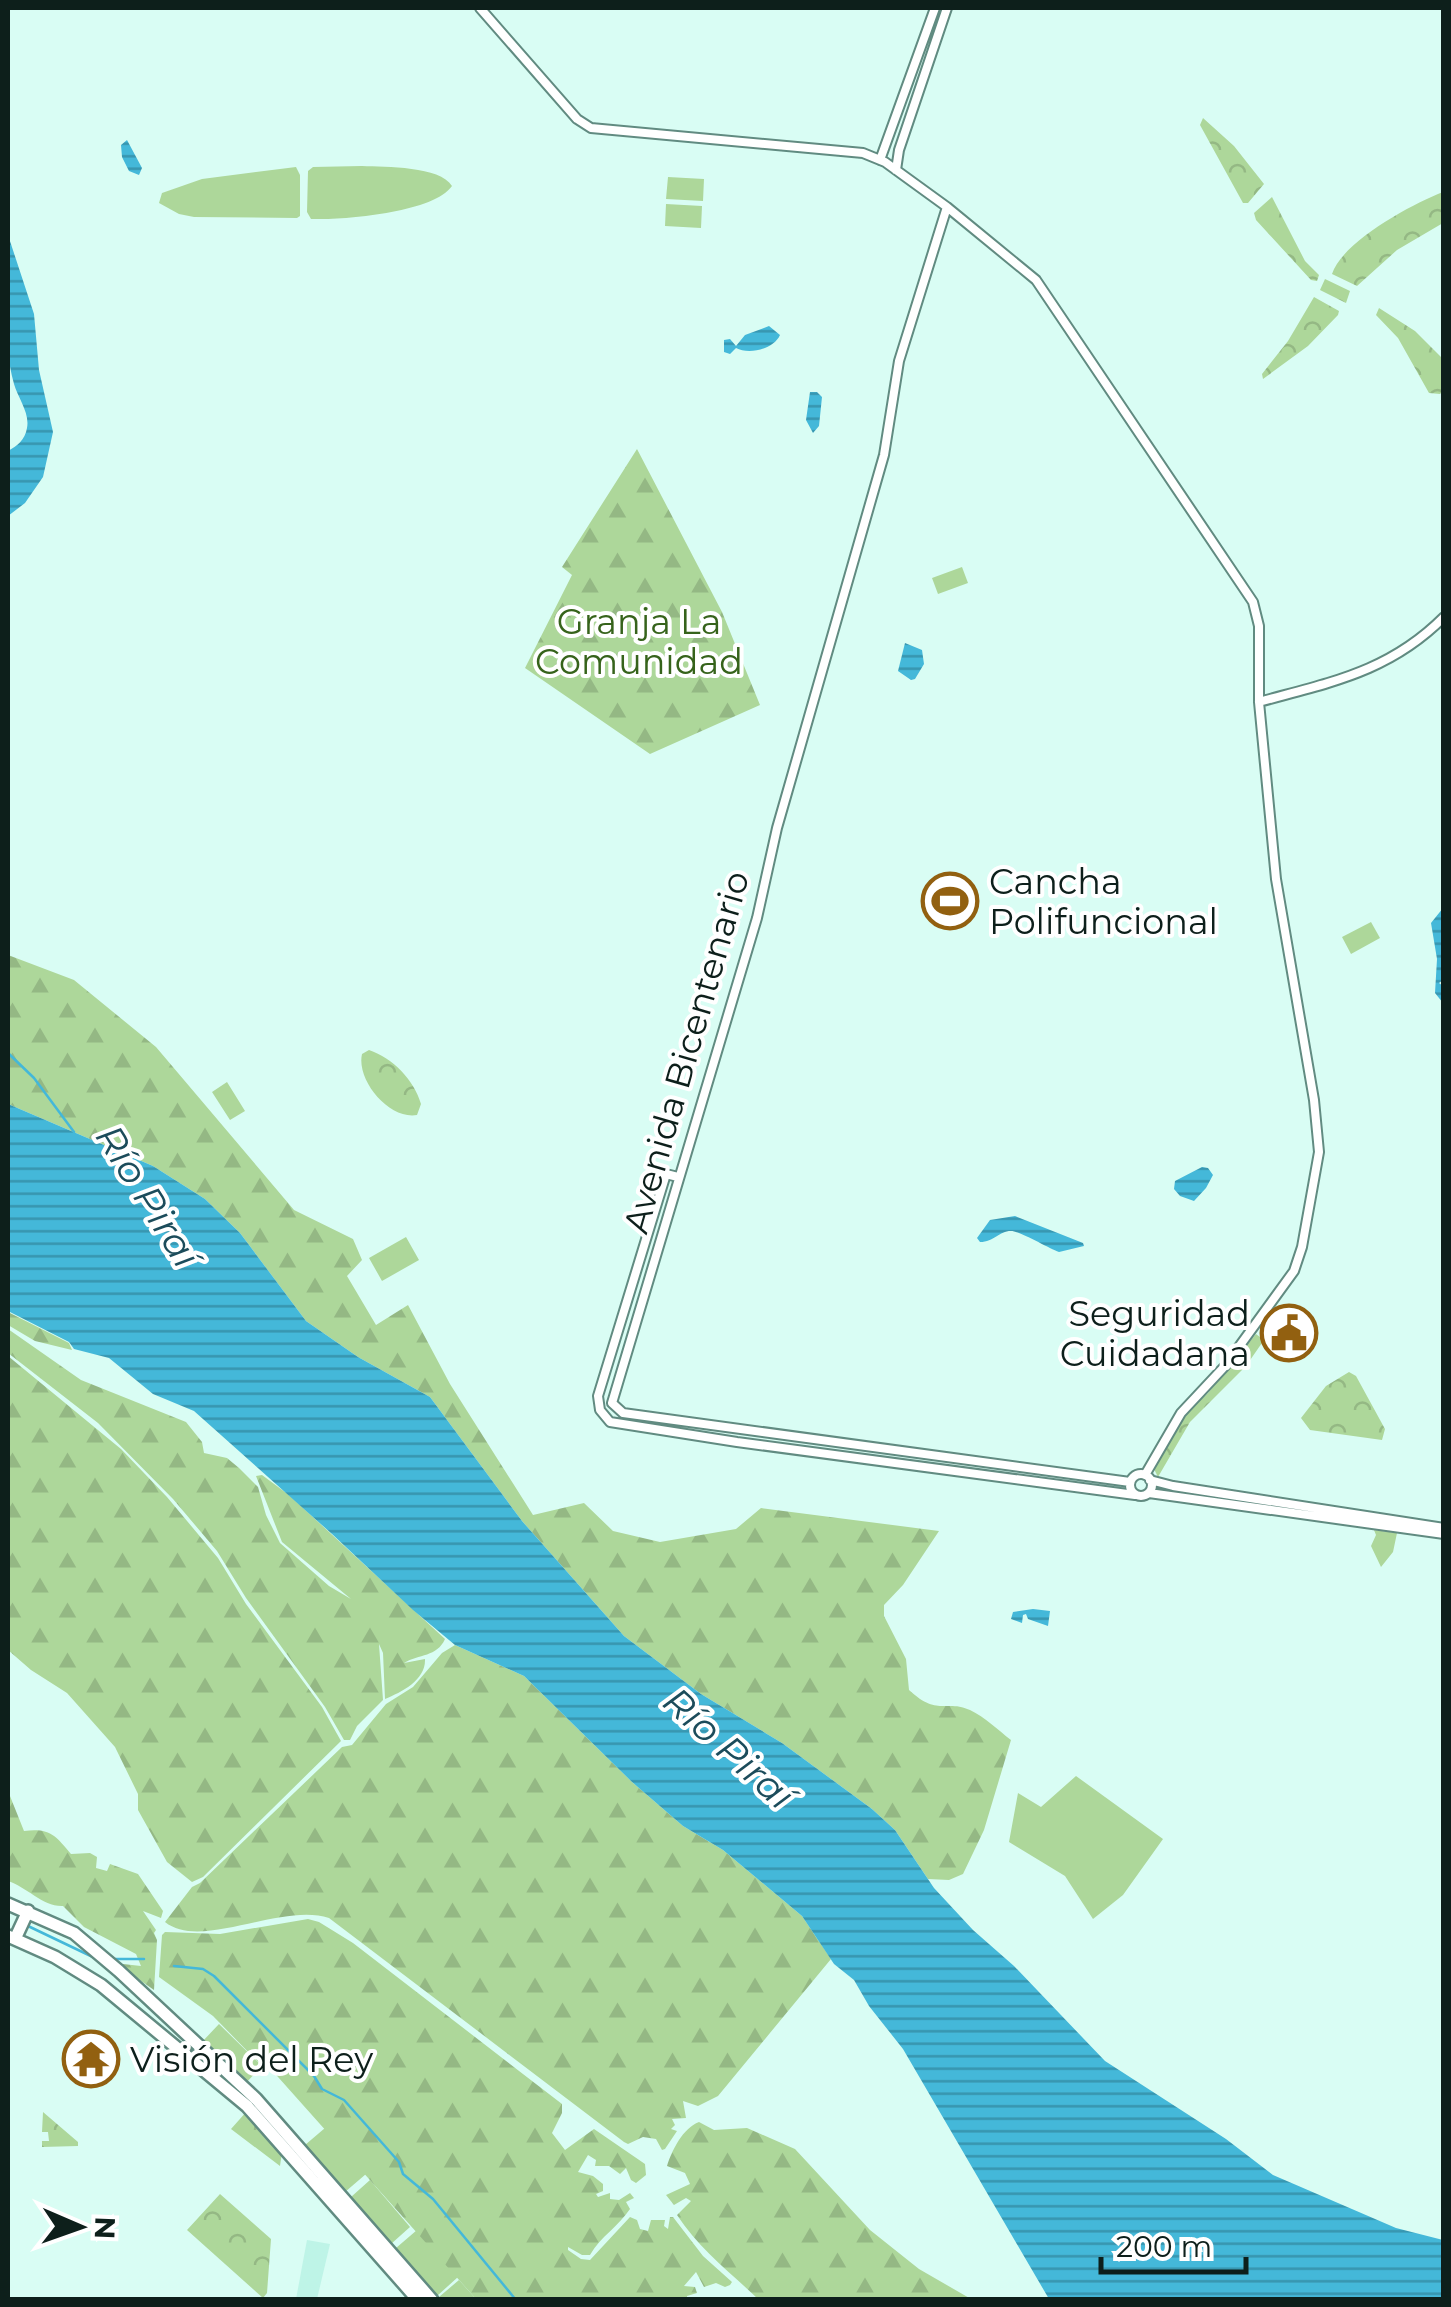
<svg xmlns="http://www.w3.org/2000/svg" width="1451" height="2307" font-family="Montserrat,sans-serif">
	<style>
		.built { fill: #bef4e7 }
		.grass { fill: #add79a }
		.forest { fill: url(#forest-firs) }
		.park { fill: url(#park-crowns) }
		.water { fill: url(#water-rules) }
		.lines { fill: none; stroke-linecap: round; stroke-linejoin: round }
		.stream { stroke: #44b8d9; stroke-width: 2.5 }
		.secondary-casing { stroke: #618b81; stroke-width: 12 }
		.highway-casing { stroke: #618b81; stroke-width: 16 }
		.secondary { stroke: #fff; stroke-width: 8 }
		.highway { stroke: #fff; stroke-width: 11 }
		.labels { text-anchor: middle; dominant-baseline: central; stroke-width: 8; stroke-linejoin: round; paint-order: stroke }
		.park-label { font-size: 35px; fill: #36631b; stroke: #fff }
		.poi-label { font-size: 35px; fill: #0d1f1b; stroke: #fff; text-anchor: start }
		.street-label { font-size: 35px; fill: #0d1f1b; stroke: #fff }
		.water-label { font-size: 38px; font-style: italic; fill: #1c4c5b; stroke: #fff }
	</style>
	<defs>
		<pattern id="forest-firs" width="22" height="20" patternUnits="userSpaceOnUse" patternTransform="scale(2.5)"><rect width="22" height="20" fill="#add79a"/><path d="M5 1l3.5 6h-7zM16 11l3.5 6h-7z" fill="#94b884"/></pattern>
		<pattern id="park-crowns" width="20" height="18" patternUnits="userSpaceOnUse" patternTransform="scale(2.5)"><rect width="20" height="18" fill="#add79a"/><path d="M2 6a3 3 0 1 1 6 0M12 15a3 3 0 1 1 6 0" fill="none" stroke="#94b884"/></pattern>
		<pattern id="water-rules" width="6" height="5" patternUnits="userSpaceOnUse" patternTransform="scale(2.5)"><rect width="6" height="5" fill="#44b8d9"/><path d="M0 2.5h6" fill="none" stroke="#3795af"/></pattern>
	</defs>
	<rect width="100%" height="100%" fill="#d9fdf4"/>
	<!-- built -->
	<path class="built" d="M307,2240l23,4 -13,55h-21z"/>
	<!-- grass -->
	<path class="grass" d="M362,166c24,1 78,0 90,20 -19,27 -109,34 -141,33l-4,-7 1,-41 5,-4z
		M296,167l4,8v41l-3,2 -103,-1 -15,-3 -20,-11 3,-10 40,-14z
		M668,177l36,2 -1,22 -37,-2z
		M666,204l36,2 -1,22 -36,-2z
		M962,567l6,16 -30,11 -6,-16z
		M1371,922l9,16 -29,16 -9,-17z
		M227,1082l18,29 -15,9 -18,-28z
		M406,1237l13,23 -37,21 -13,-23z
		M1374,1530l23,3 -4,19 -12,15 -10,-21 5,-11z
		M1076,1776l87,63 -40,56 -30,24 -28,-43 -56,-34 9,-49 23,14z
		M219,2024l43,42 -17,18 -44,-41z
		M325,2128l41,46 -21,18 -40,-47z
		M370,2180l40,47 -19,17 -40,-47z
		M417,2230l41,47 -21,19 -41,-48z
		M459,2280l17,19h-34l-3,-2z"/>
	<!-- forest -->
	<path class="forest" d="M637,449l85,163 38,93 -110,49 -125,-86 47,-93 -10,-8z
		M8,955l66,25 82,67 138,163 59,29 9,21 -15,16 29,49 32,-20 42,79 83,131 51,-12 29,28 47,11 76,-13 25,-21 178,23 -36,54 -19,20v11l22,43 3,31c29,27 37,9 61,20 15,7 28,20 41,30l-27,90 -21,44 -14,6 -21,-1 -33,-49 -23,-21 -90,-66 -81,-49 -77,-58 -102,-115 -92,-124 -72,-40 -52,-36 -66,-88 -35,-34 -52,-33 -145,-62z
		M8,1312l61,31 3,7 -37,-9 -27,-16z
		M8,1329l73,51 105,42 16,20 2,11 23,5 12,10 19,19 8,28 14,28 49,43 22,13 -69,-57 -26,-66 6,-1 27,20 156,144c-8,18 -26,15 -41,24l21,-4c1,21 -23,33 -40,40l-2,-46 -4,-9 4,56 -26,26 -7,14h-6l-19,-33 -79,-109 -29,-47 -44,-52 -75,-76 -90,-70z
		M8,1356l113,93 46,48 51,61 28,46 76,103 19,34 -138,136 -11,5 -25,-20 -29,-52v-16l-23,-47 -48,-54 -36,-23 -23,-20z
		M455,1645l69,31 108,106 51,44 40,24 79,66 29,43 -113,137 -20,10 -15,-5 3,17 -14,1 3,6 -4,4 6,2 -12,18 -3,1 -6,-11 -13,-2 -15,7 -4,-2 -295,-224c-47,-16 -128,33 -164,4l27,-35 8,-4 142,-136 10,-2 34,-41 27,-17 29,-34z
		M8,1791l16,40c26,-3 31,4 47,23l19,-1 7,4 -1,11 11,3 3,-7 28,10 25,37 -2,7 -18,-7 13,19 -2,3 3,7 -3,50 -33,-23 2,-3 18,2 -5,-12 -52,-27 -21,-21c-20,1 -36,-19 -55,-25z
		M308,1919l11,3 34,21 209,161v9l-10,20 13,17 29,-21 51,35 1,11 -10,8 -5,-3 -5,-12 -6,6 -11,-8h-14l1,-6 -8,-5 -10,17 15,4 10,8v7l-7,3 2,3 12,-4v6l9,1 11,-7 4,5 -8,4 4,7c-12,18 -29,27 -40,46h-8l-14,-8v3l13,9 9,1 40,-43 7,3 3,9 8,2 3,-11h14l-1,6 4,3 2,-12h3l30,39 29,26 -2,3 -5,2 -9,-4 -12,4 -8,-15 -12,14 11,1 2,6 -10,3v3h-211l-206,-231 -8,-2 -49,-50 -54,-39 3,-42 3,-3 55,2z
		M699,2122l15,8 33,-2 48,21 75,81 49,39 52,30h-213c-28,-27 -59,-50 -81,-84l14,-14 -5,-3 -12,7 -8,-10 24,-11 -5,-11 -18,-7c5,-16 16,-38 32,-44z"/>
	<!-- park -->
	<path class="park" d="M1203,118l31,28 30,38 -16,19h-5l-43,-78z
		M1443,192v31l-46,27 -40,36 -25,-12c11,-33 80,-70 111,-82z
		M1272,197l33,64 14,14 -2,6 -6,-1 -55,-60 -2,-7z
		M1325,279l25,12 -4,12 -26,-13z
		M1314,297l25,14 -1,4 -30,31 -45,33 -1,-5 26,-33z
		M1379,308l36,23 28,28v32l-3,3 -11,-1 -31,-55 -22,-23z
		M369,1050c24,8 45,30 52,54l-4,11c-28,5 -61,-35 -55,-61z
		M1256,1334l8,6 -18,26 -56,56 -32,55 -4,-8 35,-59 19,-17z
		M1349,1372l7,4 29,53 -3,11 -72,-10 -9,-12 25,-32z
		M247,2111l35,41 -2,14 -49,-37z
		M43,2112l35,30v4l-36,1v-6h7l-1,-9h-6z
		M220,2194l51,45 -4,54 -4,5 -76,-68z"/>
	<!-- water -->
	<path class="water" d="M127,140l15,28 -3,7 -10,-4 -7,-14 -1,-12z
		M8,235l26,79 5,56 14,62 -10,45 -18,26 -17,13v-65c9,-5 17,-11 19,-23 3,-15 -9,-30 -13,-44 -13,-47 -7,-100 -6,-149z
		M769,326l11,9c-6,14 -31,20 -44,13l-6,6 -6,-2v-12l6,-1 6,7 9,-11z
		M810,392h7l5,5 -3,29 -6,7 -7,-13z
		M905,643l17,7 2,14 -9,15 -4,1 -13,-9z
		M1443,908v72l-4,3 4,3v17l-8,-10 2,-34 -6,-36z
		M8,1104l145,62 52,33 35,34 66,88 52,36 72,40 92,124 102,115 77,58 81,49 90,66 23,21 39,58 39,42 41,36 91,95 121,78 47,36 123,53 47,12v59h-394l-146,-250 -34,-43 -15,-26 -20,-16 -32,-48 -79,-66 -40,-24 -51,-44 -108,-106 -69,-31 -42,-35 -81,-76 -138,-123 -41,-17 -44,-36 -35,-9 -5,-7 -61,-31z
		M1202,1167l6,1 5,7 -7,13 -12,13 -14,-5 -6,-7 1,-8z
		M1015,1216l68,27 1,3 -25,6c-11,-4 -39,-21 -48,-21 -12,0 -17,11 -31,11l-3,-4 13,-18z
		M1033,1609l17,2 -2,15 -20,-7 -2,-5 -3,1 -1,8 -11,-4 2,-7z"/>
	<g class="lines">
		<!-- stream -->
		<path class="stream" d="M8,1053l26,25 40,54
			M28,1926l69,33
			M115,1959h29
			M174,1966l29,3 11,7 100,100 8,13 22,11 55,62 4,12 30,25 83,101"/>
		<!-- secondary casing -->
		<g class="secondary-casing">
			<path id="secondary" d="M480,8l97,111 14,9 272,25 22,9 62,45 89,73 217,322 6,24v76l17,177 38,221 5,52 -17,95 -8,24 -69,95 -44,47 -36,62
				M880,160l55,-152
				M896,170l3,-20 48,-142
				M947,207l-48,154 -15,94 -107,373 -20,90 -145,485 11,10 507,69
				M1259,702c72,-20 130,-30 185,-85
				M678,1177l-12,-3 -68,222 2,14 10,12 127,20 398,53
				M1130 1485a11 11 0 1 1 22 0a11 11 0 1 1-22 0Z
				M1150,1480l23,6 271,42
				M1149,1493l295,41"/>
		</g>
		<!-- highway casing -->
		<g class="highway-casing">
			<path id="highway" d="M8,1904l66,29 45,38 137,128 176,201
				M8,1936l47,21 46,28 146,121 171,194
				M15,1939l13,-28"/>
		</g>
		<!-- secondary -->
		<use href="#secondary" class="secondary"/>
		<!-- highway -->
		<use href="#highway" class="highway"/>
	</g>
	<!-- icons -->
	<defs>
		<g id="stadium-ring" transform="scale(2.875)"><circle r="9.5" fill="#fff" stroke="#926010" stroke-width="1.5"/><path d="M0-5a6.5 5 0 1 0 0 10a6.5 5 0 1 0 0-10ZM-3.5-1.8h7v3.6h-7Z" fill="#926010"/></g>
		<g id="civic-ring" transform="scale(2.875)"><circle r="9.5" fill="#fff" stroke="#926010" stroke-width="1.5"/><path d="M-.6-6.5H3V-4.5H.6V-3L4-1V1h2V6H-6V1h2V-1L-.6-3ZM-1.2 2.5V6h2.4V2.5Z" fill="#926010"/></g>
		<g id="temple-ring" transform="scale(2.875)"><circle r="9.5" fill="#fff" stroke="#926010" stroke-width="1.5"/><path d="M0-6L5-2H3V0L6.5 2.5H4V6H1.5V3h-3V6H-4V2.5H-6.5L-3 0V-2H-5Z" fill="#926010"/></g>
	</defs>
	<g fill-rule="evenodd">
		<use href="#stadium-ring" x="950" y="901"/>
		<use href="#civic-ring" x="1289" y="1333"/>
		<use href="#temple-ring" x="91" y="2059"/>
	</g>
	<g class="labels">
		<!-- park labels -->
		<g class="park-label">
			<text x="639" y="621">Granja La<tspan x="639" dy="40">Comunidad</tspan></text>
		</g>
		<!-- poi labels -->
		<g class="poi-label">
			<text x="989" y="881">Cancha<tspan x="989" dy="40">Polifuncional</tspan></text>
			<text x="1250" y="1313" text-anchor="end">Seguridad<tspan x="1250" dy="40">Cuidadana</tspan></text>
			<text x="130" y="2059">Visión del Rey</text>
		</g>
		<!-- street labels -->
		<g class="street-label">
			<text transform="translate(686 1052) rotate(-74)">Avenida Bicentenario</text>
		</g>
		<!-- water labels -->
		<g class="water-label">
			<text transform="translate(148 1196) rotate(58)">Río Piraí</text>
			<text transform="translate(729 1748) rotate(42)">Río Piraí</text>
		</g>
	</g>
	<!-- border -->
	<rect width="1451" height="2307" fill="none" stroke="#0d1f1b" stroke-width="20"/>
	<!-- north arrow -->
	<g transform="translate(80 2227) rotate(92)" stroke="#ffffff" stroke-width="8" paint-order="stroke">
	<path d="M0-8L18 38L0 25L-18 38Z" fill="#0d1f1b"/>
	<text y="-15" font-size="28" font-weight="bold" text-anchor="middle" fill="#0d1f1b">N</text>
	</g>
	<!-- scale -->
	<path d="M1101 2257v15h145v-15" fill="none" stroke="#0d1f1b" stroke-width="5"/>
	<text x="1116" y="2257" font-size="30" fill="#0d1f1b" stroke="#ffffff" stroke-width="8" paint-order="stroke">200 m</text>
</svg>
